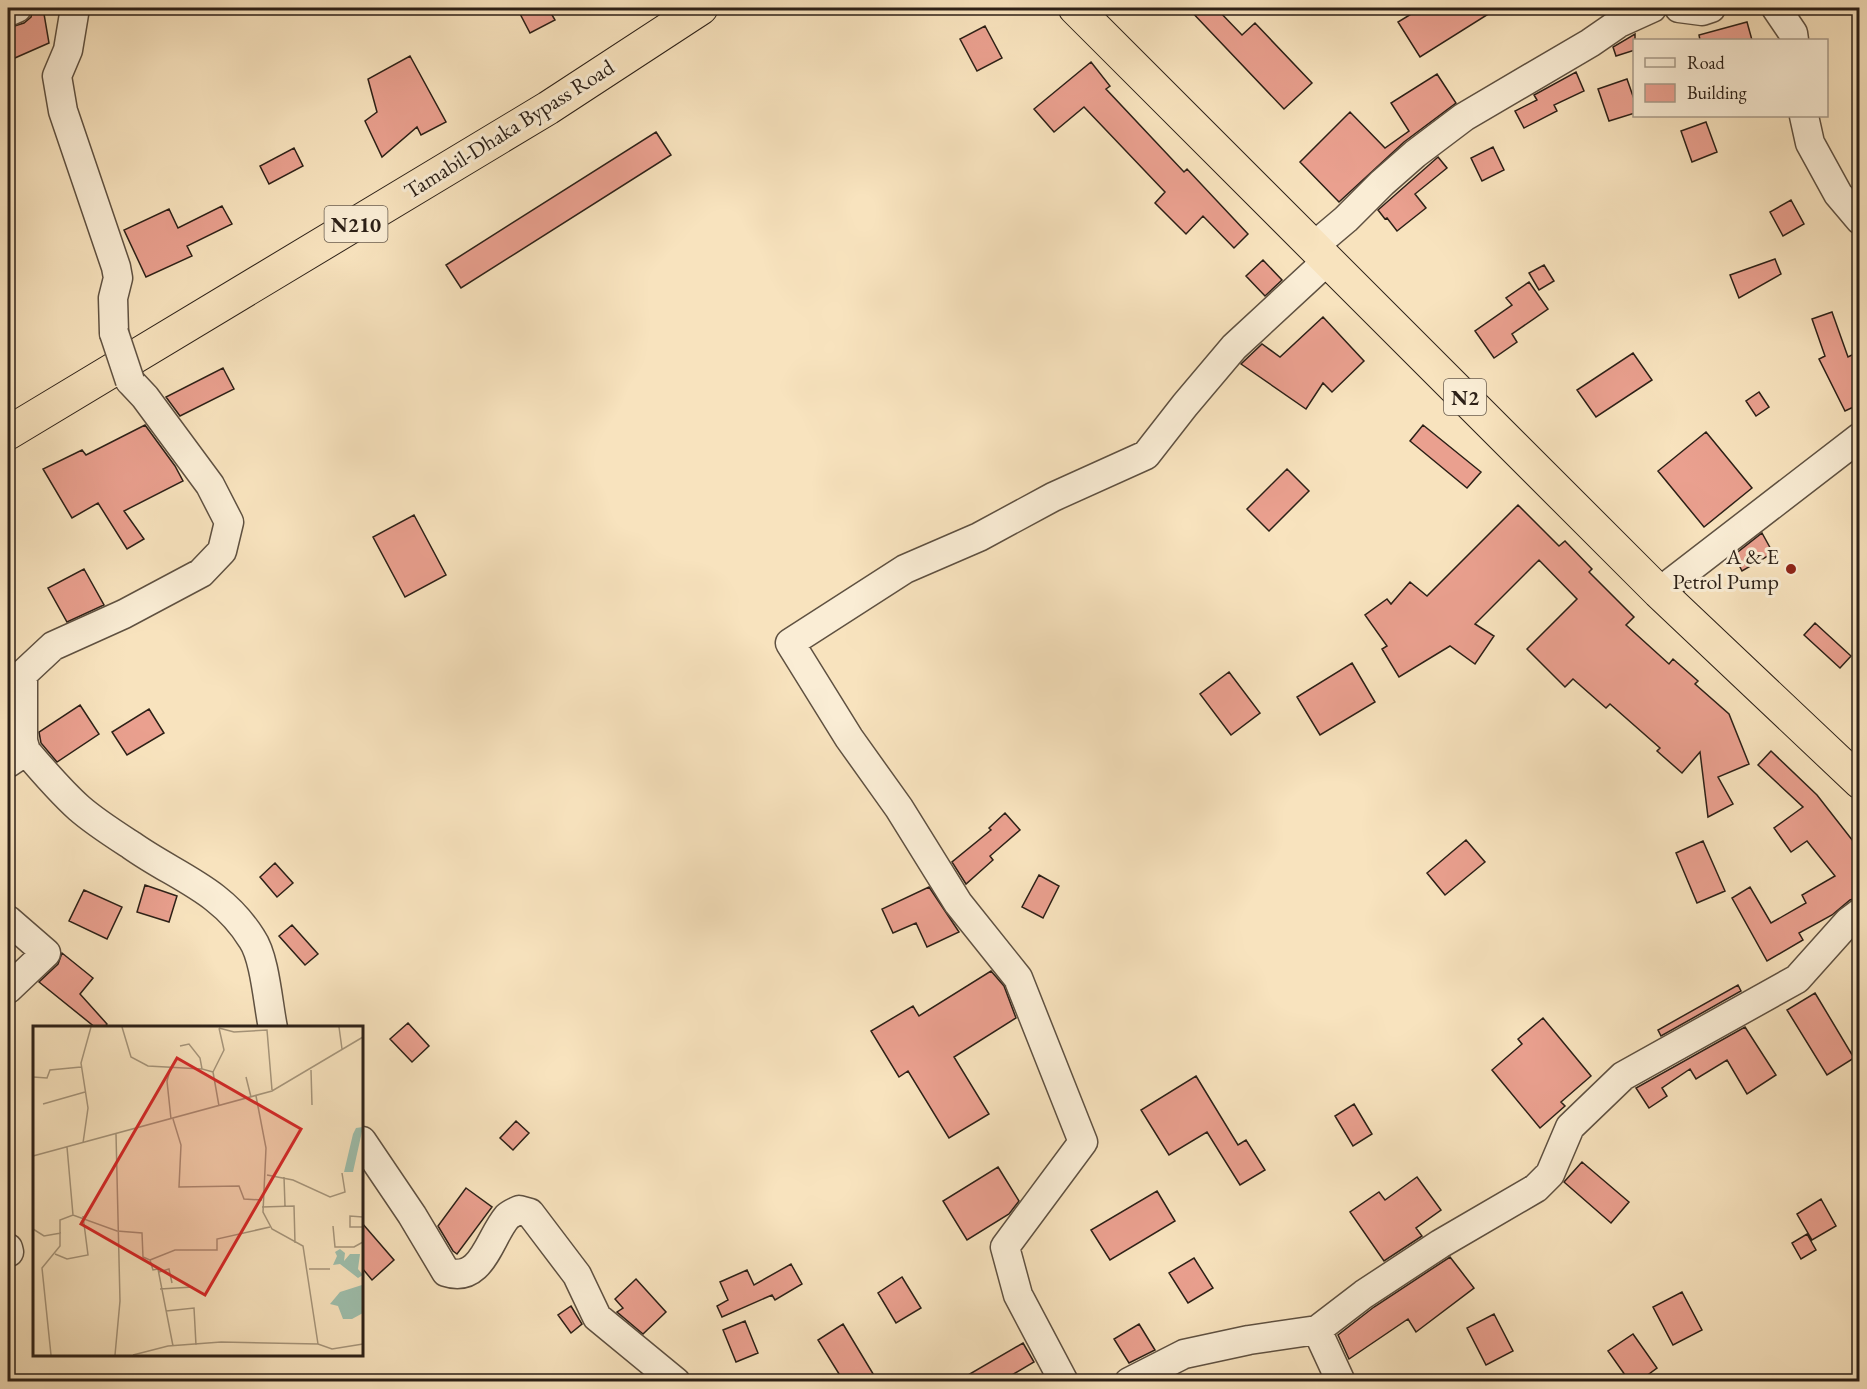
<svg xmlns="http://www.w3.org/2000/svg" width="1867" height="1389" font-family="'EB Garamond',serif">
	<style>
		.building { fill: #eaa08f; stroke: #2c2017; stroke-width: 1.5 }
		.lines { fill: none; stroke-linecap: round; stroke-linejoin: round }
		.minor-casing { stroke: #5f5141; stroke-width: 31 }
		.highway-casing { stroke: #2c2017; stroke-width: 35 }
		.minor { stroke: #faedd5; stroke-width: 28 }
		.highway { stroke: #f8e3be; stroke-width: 33 }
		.minor-bridge-casing { stroke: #5f5141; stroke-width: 31; stroke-linecap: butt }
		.minor-bridge { stroke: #faedd5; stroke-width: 28 }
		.poi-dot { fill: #8f2418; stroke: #faedd5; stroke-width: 2 }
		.labels { text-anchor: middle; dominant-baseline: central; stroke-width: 6; stroke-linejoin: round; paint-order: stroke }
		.shield { fill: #faedd5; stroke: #6a5e50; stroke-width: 1.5 }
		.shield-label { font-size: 21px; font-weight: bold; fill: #2c2017 }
		.street-label { font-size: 22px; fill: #2c2017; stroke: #faedd5 }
		.poi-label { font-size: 22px; fill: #2c2017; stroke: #faedd5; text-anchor: end }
		.inset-road { fill: none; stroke: #a6957b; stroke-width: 1.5 }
		.view { fill: #d62828; fill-opacity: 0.15; stroke: #d62828; stroke-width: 3 }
		.inset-edge { fill: none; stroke: #2c2017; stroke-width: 3 }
	</style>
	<rect width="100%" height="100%" fill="#f8e3be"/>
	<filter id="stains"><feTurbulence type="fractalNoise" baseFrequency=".00333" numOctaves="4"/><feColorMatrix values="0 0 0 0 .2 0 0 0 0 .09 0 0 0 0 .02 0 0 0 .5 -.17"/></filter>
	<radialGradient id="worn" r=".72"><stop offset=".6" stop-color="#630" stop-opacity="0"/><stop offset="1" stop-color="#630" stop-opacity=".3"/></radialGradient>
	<!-- building -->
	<path class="building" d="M37,8h6l6,35 -41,18v-33l16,-5 7,-6 2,-8z
		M517,8h31l7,12 -25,13z
		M1188,8h28l26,27 13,-12 57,60 -28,26z
		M1421,8h77l-78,49 -22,-35z
		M1747,22l5,18h-52l-1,-5z
		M985,26l17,32 -25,13 -17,-32z
		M1635,34v16l-19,6 -3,-9z
		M410,56l36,66 -25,13 -4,-8 -35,30 -17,-36 12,-9 -9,-33z
		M1091,62l19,24 -4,3 78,83 3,-3 61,65 -14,14 -31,-32 -17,18 -31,-31 10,-11 -81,-85 -30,25 -20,-23z
		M1576,72l8,19 -30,14 3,6 -33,17 -9,-17 22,-11 -3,-5z
		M1437,74l19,29 -52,39 -65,60 -39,-40 50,-50 35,36 24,-17 -18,-28z
		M1627,79l8,23v11l-26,8 -11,-32z
		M1706,122l11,30 -25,10 -11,-31z
		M656,132l15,23 -210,133 -15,-23z
		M1493,147l11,23 -22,11 -11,-23z
		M294,148l9,18 -34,18 -9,-18z
		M1438,157l9,11 -32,26 11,14 -29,23 -10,-13 -2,1 -7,-9z
		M1791,200l13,24 -21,12 -13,-24z
		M222,206l10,18 -45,22 5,10 -46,21 -22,-47 45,-21 9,19z
		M1775,259l6,15 -42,24 -9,-23z
		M1263,260l19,20 -17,16 -19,-20z
		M1544,265l10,16 -15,9 -10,-17z
		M1529,282l19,27 -36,25 5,8 -23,16 -19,-27 37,-26 -6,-7z
		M1832,312l16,45 12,-6v53l-15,7 -26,-52 6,-3 -13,-37z
		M1323,317l41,44 -32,31 -9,-9 -17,26 -65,-45 21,-20 18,13z
		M1633,353l19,27 -56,37 -19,-27z
		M223,368l11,21 -54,27 -14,-19z
		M1759,392l10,15 -13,9 -10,-15z
		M145,425l30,41 8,15 -59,30 20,28 -17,10 -29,-46 -26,15 -29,-49 39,-19 4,5z
		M1423,425l58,47 -14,16 -57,-47z
		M1706,432l46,56 -48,39 -46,-56z
		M1287,469l22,22 -40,40 -22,-22z
		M1518,505l41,41 6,-5 27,28 -3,3 45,45 -8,8 43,39 4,-5 25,22 -3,3 34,30 20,50 -31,13 15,27 -25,13 -8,-65 -18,21 -25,-22 3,-3 -50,-44 -4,4 -33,-29 -8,8 -38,-38 50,-50 -38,-39 -64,64 19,12 -19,28 -25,-18 -51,31 -17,-28 5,-3 -22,-31 22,-16 4,5 19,-22 17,14z
		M414,515l32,60 -41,22 -32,-60z
		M1762,533l11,20 -31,18 -8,-16z
		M84,569l20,36 -37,17 -19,-34z
		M1815,623l36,33 -11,12 -36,-33z
		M1352,663l23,39 -55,33 -23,-38z
		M1229,672l31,41 -29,22 -31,-41z
		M80,705l19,29 -42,28 -16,-19 -2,-11z
		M149,709l15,24 -37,22 -15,-23z
		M1771,751l46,44 43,55v47l-10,3 -18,15 -33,18 4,7 -36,21 -35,-63 18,-11 21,36 35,-20 -4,-8 33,-19 -28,-35 -16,11 -17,-24 29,-21 -45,-42z
		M1005,813l15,17 -30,26 3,4 -27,24 -14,-22 39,-32 -2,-2z
		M1466,840l19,22 -40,33 -18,-22z
		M1703,841l22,50 -28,12 -21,-50z
		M275,863l18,20 -16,14 -17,-20z
		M1039,875l20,11 -16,32 -21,-11z
		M145,885l32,11 -8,26 -32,-10z
		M929,887l30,45 -32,15 -11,-24 -23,10 -11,-24z
		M84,890l38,17 -15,32 -38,-18z
		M292,925l26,29 -13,11 -26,-29z
		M62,953l31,25 -13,16 27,30 -3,4h-8l-57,-46 19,-18z
		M991,971l13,15 12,32 -62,39 35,57 -40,24 -41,-67 -9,6 -28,-46 42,-25 6,10z
		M1738,985l3,6 -80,45 -3,-6z
		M1815,993l39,65 -27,17 -40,-65z
		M1543,1018l48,58 -30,26 4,4 -25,22 -48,-58 30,-26 -4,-5z
		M408,1023l21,23 -17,16 -22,-23z
		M1745,1027l31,48 -29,19 -20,-34 -31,19 -6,-10 -28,19 5,8 -18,12 -13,-20z
		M1196,1076l42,69 8,-5 19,30 -25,15 -33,-53 -38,23 -28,-45z
		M1354,1104l18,30 -19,12 -18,-30z
		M516,1121l13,12 -16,17 -13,-12z
		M1582,1162l47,40 -18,21 -47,-41z
		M998,1167l21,34 -10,13 -42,26 -24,-39z
		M1417,1177l24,33 -25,18 6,8 -38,25 -34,-49 29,-20 6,8z
		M466,1188l26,19 -35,47 -4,-3 -15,-25z
		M1157,1191l18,30 -65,39 -19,-30z
		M1821,1199l15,27 -24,14 -15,-26z
		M362,1223l32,37 -22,20 -10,-12z
		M1807,1234l9,16 -15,9 -9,-16z
		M1450,1257l24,31 -58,44 -8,-13 -59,40 -11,-24 36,-28z
		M1194,1258l19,30 -25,15 -19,-30z
		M791,1264l11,20 -27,16 -3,-5 -50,22 -5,-11 11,-6 -8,-18 27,-12 7,15z
		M902,1277l19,31 -25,15 -18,-30z
		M636,1279l30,33 -23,22 -26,-22 6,-4 -8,-9z
		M1682,1292l20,38 -29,15 -20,-38z
		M571,1306l11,18 -11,9 -13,-18z
		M1494,1314l19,37 -27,14 -19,-37z
		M745,1321l13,32 -22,9 -13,-32z
		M843,1324l35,58h-34l-26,-42z
		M1139,1324l16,26 -26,13 -15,-24z
		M1633,1334l24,34 -19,14h-8l-22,-31z
		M1023,1343l11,19 -34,20h-44z"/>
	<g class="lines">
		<!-- minor casing -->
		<g class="minor-casing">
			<path id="minor" d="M75,8l-7,42 -11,26 6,35 53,156 2,11 -5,20 1,35
				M1679,8l23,3 9,-3
				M1776,8l17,25 1,7
				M8,12l9,-4
				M1804,116l6,27 28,51 22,26
				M1314,246l32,-27 36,-36 33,-29 49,-37 126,-74 29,-20 33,-15
				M1659,592l201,-155
				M26,751c17,20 34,40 53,57 16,14 35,26 52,37 45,32 90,44 121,94 13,19 16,65 21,89
				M8,763l18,-12 -3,-10v-67l30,-28 71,-32 77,-41 21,-22 7,-29 -19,-37 -65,-88 -15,-16
				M8,920l38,33 -38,36
				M362,1141l50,74 34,57c36,12 43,-34 61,-55 3,-3 8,-5 12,-7l11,3 47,62 20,42 79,65
				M8,1248l1,4
				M1317,1330l24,52
				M1064,1382l-46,-87 -13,-48 78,-105 -65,-164 -60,-75 -59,-95 -50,-70 -59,-95 115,-74 74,-32 74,-40 93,-42 39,-50 49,-58 94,-87
				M1129,1382l55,-28 65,-14 68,-10 47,-36 76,-50 96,-56 14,-14 20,-47 53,-51 174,-97 51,-57 12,-9"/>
		</g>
		<!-- highway casing -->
		<g class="highway-casing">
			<path id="highway" d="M1075,8l584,584 201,190
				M8,433l540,-325 153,-100"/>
		</g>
		<!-- minor -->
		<use href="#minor" class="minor"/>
		<!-- highway -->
		<use href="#highway" class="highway"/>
		<!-- minor-bridge casing -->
		<g class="minor-bridge-casing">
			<path id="minor-bridge" d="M114,333l16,48"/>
		</g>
		<!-- minor-bridge -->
		<use href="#minor-bridge" class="minor-bridge"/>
	</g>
	<!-- markers -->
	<circle class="poi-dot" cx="1791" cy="569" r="6"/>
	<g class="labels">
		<!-- shield labels -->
		<g class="shield">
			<rect x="324.5" y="206" width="63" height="36" rx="4.5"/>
			<rect x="1444" y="379" width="42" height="36" rx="4.5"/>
		</g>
		<g class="shield-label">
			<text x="356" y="224">N210</text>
			<text x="1465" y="397">N2</text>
		</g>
		<!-- street labels -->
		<g class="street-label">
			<text transform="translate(509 129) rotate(-32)">Tamabil-Dhaka Bypass Road</text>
		</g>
		<!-- poi labels -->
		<g class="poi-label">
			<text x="1779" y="556">A &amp; E<tspan x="1779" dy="25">Petrol Pump</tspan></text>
		</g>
	</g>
	<!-- overview -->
	<g transform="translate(33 1026)">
		<rect width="330" height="330" fill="#f8e3be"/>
		<path d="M330,101l-10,45h-9l9,-38 3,-6zM307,223l5,4 -1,8 6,-7h10l-2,15 5,6 -5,3 -18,-14 -7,1 4,-9 -2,-4zM329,259l1,28 -11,6h-9l-5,-13 -8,-2 10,-12z" fill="#9ebfad"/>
		<path class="inset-road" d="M89,1l9,30 17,9 54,3M306,1l3,22M186,2l15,4 33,-2 5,60M186,2l5,22 -11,22 6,34M147,20l9,-2 11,14 2,11 11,3M278,44l1,35M0,51l14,1 3,-8 31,-3M213,51l5,20M223,70l10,52 -3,64 9,17 31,17 15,98M10,78l42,-12M138,93l-4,-38 4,-14M140,93l8,26 -2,42 60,-1 5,13 18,1M50,117l5,-35 -7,-45 10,-36M34,121l6,68M0,130l239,-65 91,-54M234,149l26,5 37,17 15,-5 -3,-19M251,151l1,29M229,181l32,-1 1,37M330,191l-13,-1v11h13M300,200l2,21h19l9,-5M0,203l11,7 17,-3M22,228l12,5 21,-4 -5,-39M117,234l25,-10h42v-11l53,-12M276,243h21M126,246l10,-3 3,14M127,263l33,-2M133,285l28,-3 2,37M18,329l-9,-87 18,-22v-26l13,-5 44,16 25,2 1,24 7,3 3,10 5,-1 15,77M82,329l5,-54 -4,-167M100,329l35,-9 53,-4 97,2 14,5 31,-5"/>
		<path class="view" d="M144,32l124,71 -96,166 -124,-71z"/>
		<rect width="330" height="330" class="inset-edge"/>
	</g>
	<!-- margin -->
	<rect width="1867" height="1389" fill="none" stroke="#f8e3be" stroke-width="30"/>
	<rect x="9" y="9" width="1849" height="1371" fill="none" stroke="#2c2017" stroke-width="3"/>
	<rect x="15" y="15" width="1837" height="1359" fill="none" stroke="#2c2017" stroke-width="1.5"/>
	<!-- legend -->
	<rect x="1633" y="39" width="195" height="78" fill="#faedd5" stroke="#a89b89" stroke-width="1.5"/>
	<rect x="1645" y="58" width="30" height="9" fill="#faedd5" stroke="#a89b89" stroke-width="1.5"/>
	<text x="1687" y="69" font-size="18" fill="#2c2017">Road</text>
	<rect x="1645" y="84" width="30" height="18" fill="#eaa08f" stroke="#a89b89" stroke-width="1.5"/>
	<text x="1687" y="99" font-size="18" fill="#2c2017">Building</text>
	<rect width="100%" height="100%" filter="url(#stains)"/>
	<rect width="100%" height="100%" fill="url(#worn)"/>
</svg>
